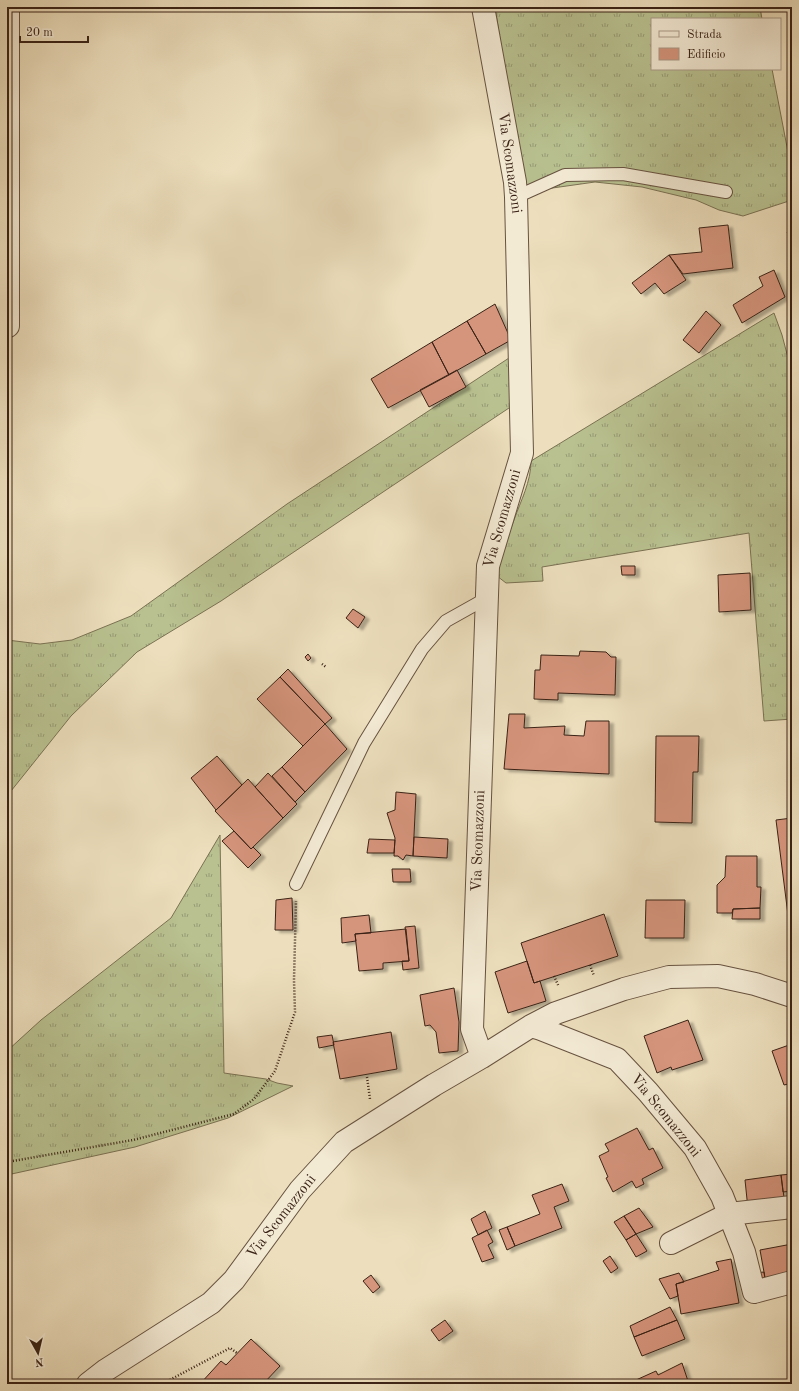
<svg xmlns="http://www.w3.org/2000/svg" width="799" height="1391" font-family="'Old Standard TT',serif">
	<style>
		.grass { fill: url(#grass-tufts); stroke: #7a7253 }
		.building { fill: #d5947b; stroke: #3a2316; filter: url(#shadow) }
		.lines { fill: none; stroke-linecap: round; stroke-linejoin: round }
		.lane-casing { stroke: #675240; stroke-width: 14 }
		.street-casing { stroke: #675240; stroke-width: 24 }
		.path { stroke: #3a2316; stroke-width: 2.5; stroke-dasharray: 1 2; stroke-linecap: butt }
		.lane { stroke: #f3ead4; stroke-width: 12 }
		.street { stroke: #f3ead4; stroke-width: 22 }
		.labels { text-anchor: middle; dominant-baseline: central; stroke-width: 3; stroke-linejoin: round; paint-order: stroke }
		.street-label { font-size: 15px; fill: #3a2316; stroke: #f3ead4 }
	</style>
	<defs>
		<pattern id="grass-tufts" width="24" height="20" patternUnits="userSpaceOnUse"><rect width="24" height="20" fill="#b9c190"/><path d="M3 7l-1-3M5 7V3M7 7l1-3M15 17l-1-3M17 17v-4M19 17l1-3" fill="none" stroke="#979c75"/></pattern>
		<filter id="shadow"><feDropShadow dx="4.5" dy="2.5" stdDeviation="1" flood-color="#0004"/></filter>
	</defs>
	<rect width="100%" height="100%" fill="#eddfbd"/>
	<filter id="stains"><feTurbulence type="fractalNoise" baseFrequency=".005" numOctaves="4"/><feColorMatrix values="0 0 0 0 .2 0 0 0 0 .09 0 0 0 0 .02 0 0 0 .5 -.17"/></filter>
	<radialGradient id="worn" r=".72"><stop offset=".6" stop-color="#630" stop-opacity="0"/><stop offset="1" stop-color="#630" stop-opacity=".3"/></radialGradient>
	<!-- grass -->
	<path class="grass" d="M495,7h265l2,12h-110v50h120l20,104v27l-49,16 -24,-6 -23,-10 -54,-13 -47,-5 -71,10z
		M774,313l8,22 10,38v346l-28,2 -15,-188 -207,34 1,14 -37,2 -9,-7c4,-19 10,-38 17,-56 7,-20 17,-38 17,-59z
		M509,358l3,48 -123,82 -168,113 -84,51 -66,64 -64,80v-156l33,4 32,-4 59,-24 156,-112z
		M220,835l4,238 42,6 11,4 16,3 -65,32 -35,11 -58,18 -128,28v-124l34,-31 130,-102z"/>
	<!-- building -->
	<path class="building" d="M728,225l5,43 -50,6 -14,-19 33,-3 -3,-24z
		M792,229v11l-5,-8z
		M669,255l17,25 -22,14 -9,-11 -14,11 -9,-11z
		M774,270l11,27 -43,26 -9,-18 30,-19 -4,-9z
		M495,304l16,36 -25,14 -19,-33z
		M706,311l15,14 -22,28 -16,-13z
		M467,321l19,33 -37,21 -17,-33z
		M432,342l17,33 -61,33 -17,-29z
		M457,370l9,17 -37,20 -9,-17z
		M792,519v12h-1l-1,-11z
		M621,566h14v9h-13z
		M750,573l1,37 -32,2 -1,-37z
		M353,609l12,8 -7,11 -12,-10z
		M580,651l26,1 5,5h5l-1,38 -57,-2v7l-24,-1 1,-29h5l1,-15 38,1z
		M308,654l3,4 -3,3 -3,-4z
		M288,669l44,49 -7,6 -45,-47z
		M280,677l45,47 -22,22 -46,-47z
		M509,714h16l-1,14 41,-2 -1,9 20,1 2,-15h23v53l-105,-5z
		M325,724l22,25 -42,43 -23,-25z
		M656,736h43l-1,36h-5l-1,51 -37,-1z
		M217,756l25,29 -26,25 -25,-32z
		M282,767l23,25 -10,10 -23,-26z
		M268,773l29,31 -14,14 -28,-31z
		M248,779l35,39 -32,31 -36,-38z
		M396,792l20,2 -3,62 -7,-1 -3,5 -5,-4h-4l1,-18 -8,-25 8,-3z
		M792,818v97h-4l-12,-95z
		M234,831l17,18 2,-2 8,8 -13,13 -26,-27z
		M414,837l34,2 -1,19 -34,-2z
		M369,839l26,1 -1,13h-27z
		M726,856h31v31h4l-1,21 -27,1 -1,4h-15v-28l8,-8z
		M392,869h18l1,13h-18z
		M292,898l1,32h-18l1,-30z
		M646,900h39l-1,38h-39z
		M760,908v11h-28l1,-10z
		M604,914l14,42 -84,27 -13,-40z
		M369,915l2,18 -16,1 1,7 -14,2 -1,-25z
		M415,926l4,42 -16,2 -1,-9h7l-4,-34z
		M406,929l3,32 -26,2v6l-24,2 -4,-37z
		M527,961l7,22 6,-2 6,20 -38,12 -13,-41z
		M454,988l5,34 -1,29 -19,2 -3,-21 -6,-7 -5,1 -5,-31z
		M688,1020l15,40 -31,10 -1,-3 -14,6 -13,-37z
		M391,1032l6,37 -57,10 -7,-37z
		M332,1035l2,10 -15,3 -2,-11z
		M792,1044v39l-8,2 -12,-34z
		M637,1128l12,22 4,-2 10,20 -21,11 2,5 -8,4 -4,-7 -19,11 -7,-14 2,-1 -9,-21 10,-5 -4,-7z
		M792,1174v17l-9,1 -2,-17z
		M781,1175l4,30 -37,4 -3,-29z
		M562,1184l7,17 -15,6 8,21 -47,18 -8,-19 33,-13 -8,-19z
		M639,1208l14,19 -17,7 -12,-18z
		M485,1211l7,17 -14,7 -7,-16z
		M624,1216l12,18 -10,6 -12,-18z
		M507,1227l8,19 -8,4 -8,-20z
		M487,1230l6,12 -5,3 6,13 -12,4 -10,-24z
		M636,1234l11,17 -11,6 -10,-17z
		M792,1244v35l-26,4 -6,-33z
		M610,1256l8,12 -7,5 -8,-12z
		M731,1259l8,44 -58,11 -5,-30 43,-14 -3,-8z
		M764,1272l1,7 -9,1 -1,-7z
		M679,1273l5,9 -8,2 2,12 -8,3 -11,-20z
		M371,1275l9,12 -7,6 -10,-12z
		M670,1307l7,13 -43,17 -4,-11z
		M445,1320l8,11 -14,10 -8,-11z
		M677,1320l8,19 -43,17 -8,-19z
		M251,1339l29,27 -17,18h-63l21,-23 5,4z
		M682,1363l7,21h-26l-1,-2 -4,2h-21l-1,-4 20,-9 2,4z"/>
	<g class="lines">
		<!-- lane casing -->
		<g class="lane-casing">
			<path id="lane" d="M516,197l49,-22 58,-1 103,18
				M296,884l68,-141 58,-94 24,-28 41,-23"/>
		</g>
		<!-- street casing -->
		<g class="street-casing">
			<path id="street" d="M8,326v-319
				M531,1026l10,3 76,30 31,33 47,56 27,48 22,56 10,40 38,-10
				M482,1057l-10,-28 16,-463 34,-113 -6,-256 -1,-15 -32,-175
				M671,1243l58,-29 63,-7
				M88,1384l18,-14 105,-67 23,-23 66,-90 44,-48 90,-57 48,-28 49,-31 25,-13 68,-24 45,-12 49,-1 37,8 37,12"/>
		</g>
		<!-- path -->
		<path class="path" d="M322,664l4,3
			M590,965l4,11
			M554,976l5,11
			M367,1077l3,22
			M7,1162l126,-22 101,-26 20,-15 21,-28 20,-59 -1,-32 2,-79
			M162,1384l68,-36 7,5"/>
		<!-- lane -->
		<use href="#lane" class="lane"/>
		<!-- street -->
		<use href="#street" class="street"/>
	</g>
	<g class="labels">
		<!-- street labels -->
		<g class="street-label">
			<text transform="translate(509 163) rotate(82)">Via Scomazzoni</text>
			<text transform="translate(503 519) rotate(-74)">Via Scomazzoni</text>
			<text transform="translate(479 841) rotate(-88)">Via Scomazzoni</text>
			<text transform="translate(665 1116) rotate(51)">Via Scomazzoni</text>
			<text transform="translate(282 1217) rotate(-52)">Via Scomazzoni</text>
		</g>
	</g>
	<!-- margin -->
	<rect width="799" height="1391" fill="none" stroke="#eddfbd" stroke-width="24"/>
	<rect x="8" y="8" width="783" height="1375" fill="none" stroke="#3a2316" stroke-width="2"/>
	<rect x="12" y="12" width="775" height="1367" fill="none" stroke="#3a2316"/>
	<!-- legend -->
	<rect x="651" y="18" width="130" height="52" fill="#f3ead4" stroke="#a99a88"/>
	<rect x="659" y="31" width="20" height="6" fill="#f3ead4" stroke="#a99a88"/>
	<text x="687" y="38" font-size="12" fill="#3a2316">Strada</text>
	<rect x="659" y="48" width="20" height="12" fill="#d5947b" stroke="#a99a88"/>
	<text x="687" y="58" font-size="12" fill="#3a2316">Edificio</text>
	<!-- north arrow -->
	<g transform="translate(38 1353) rotate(172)" stroke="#f3ead4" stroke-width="3" paint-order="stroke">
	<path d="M0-3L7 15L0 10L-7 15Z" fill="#3a2316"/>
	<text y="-6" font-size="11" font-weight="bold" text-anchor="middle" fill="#3a2316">N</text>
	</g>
	<!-- scale -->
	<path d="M20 36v6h68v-6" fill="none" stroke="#3a2316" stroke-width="2"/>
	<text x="26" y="36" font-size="12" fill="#3a2316" stroke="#f3ead4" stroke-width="3" paint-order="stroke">20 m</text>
	<rect width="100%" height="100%" filter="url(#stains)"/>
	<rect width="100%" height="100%" fill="url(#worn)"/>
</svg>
